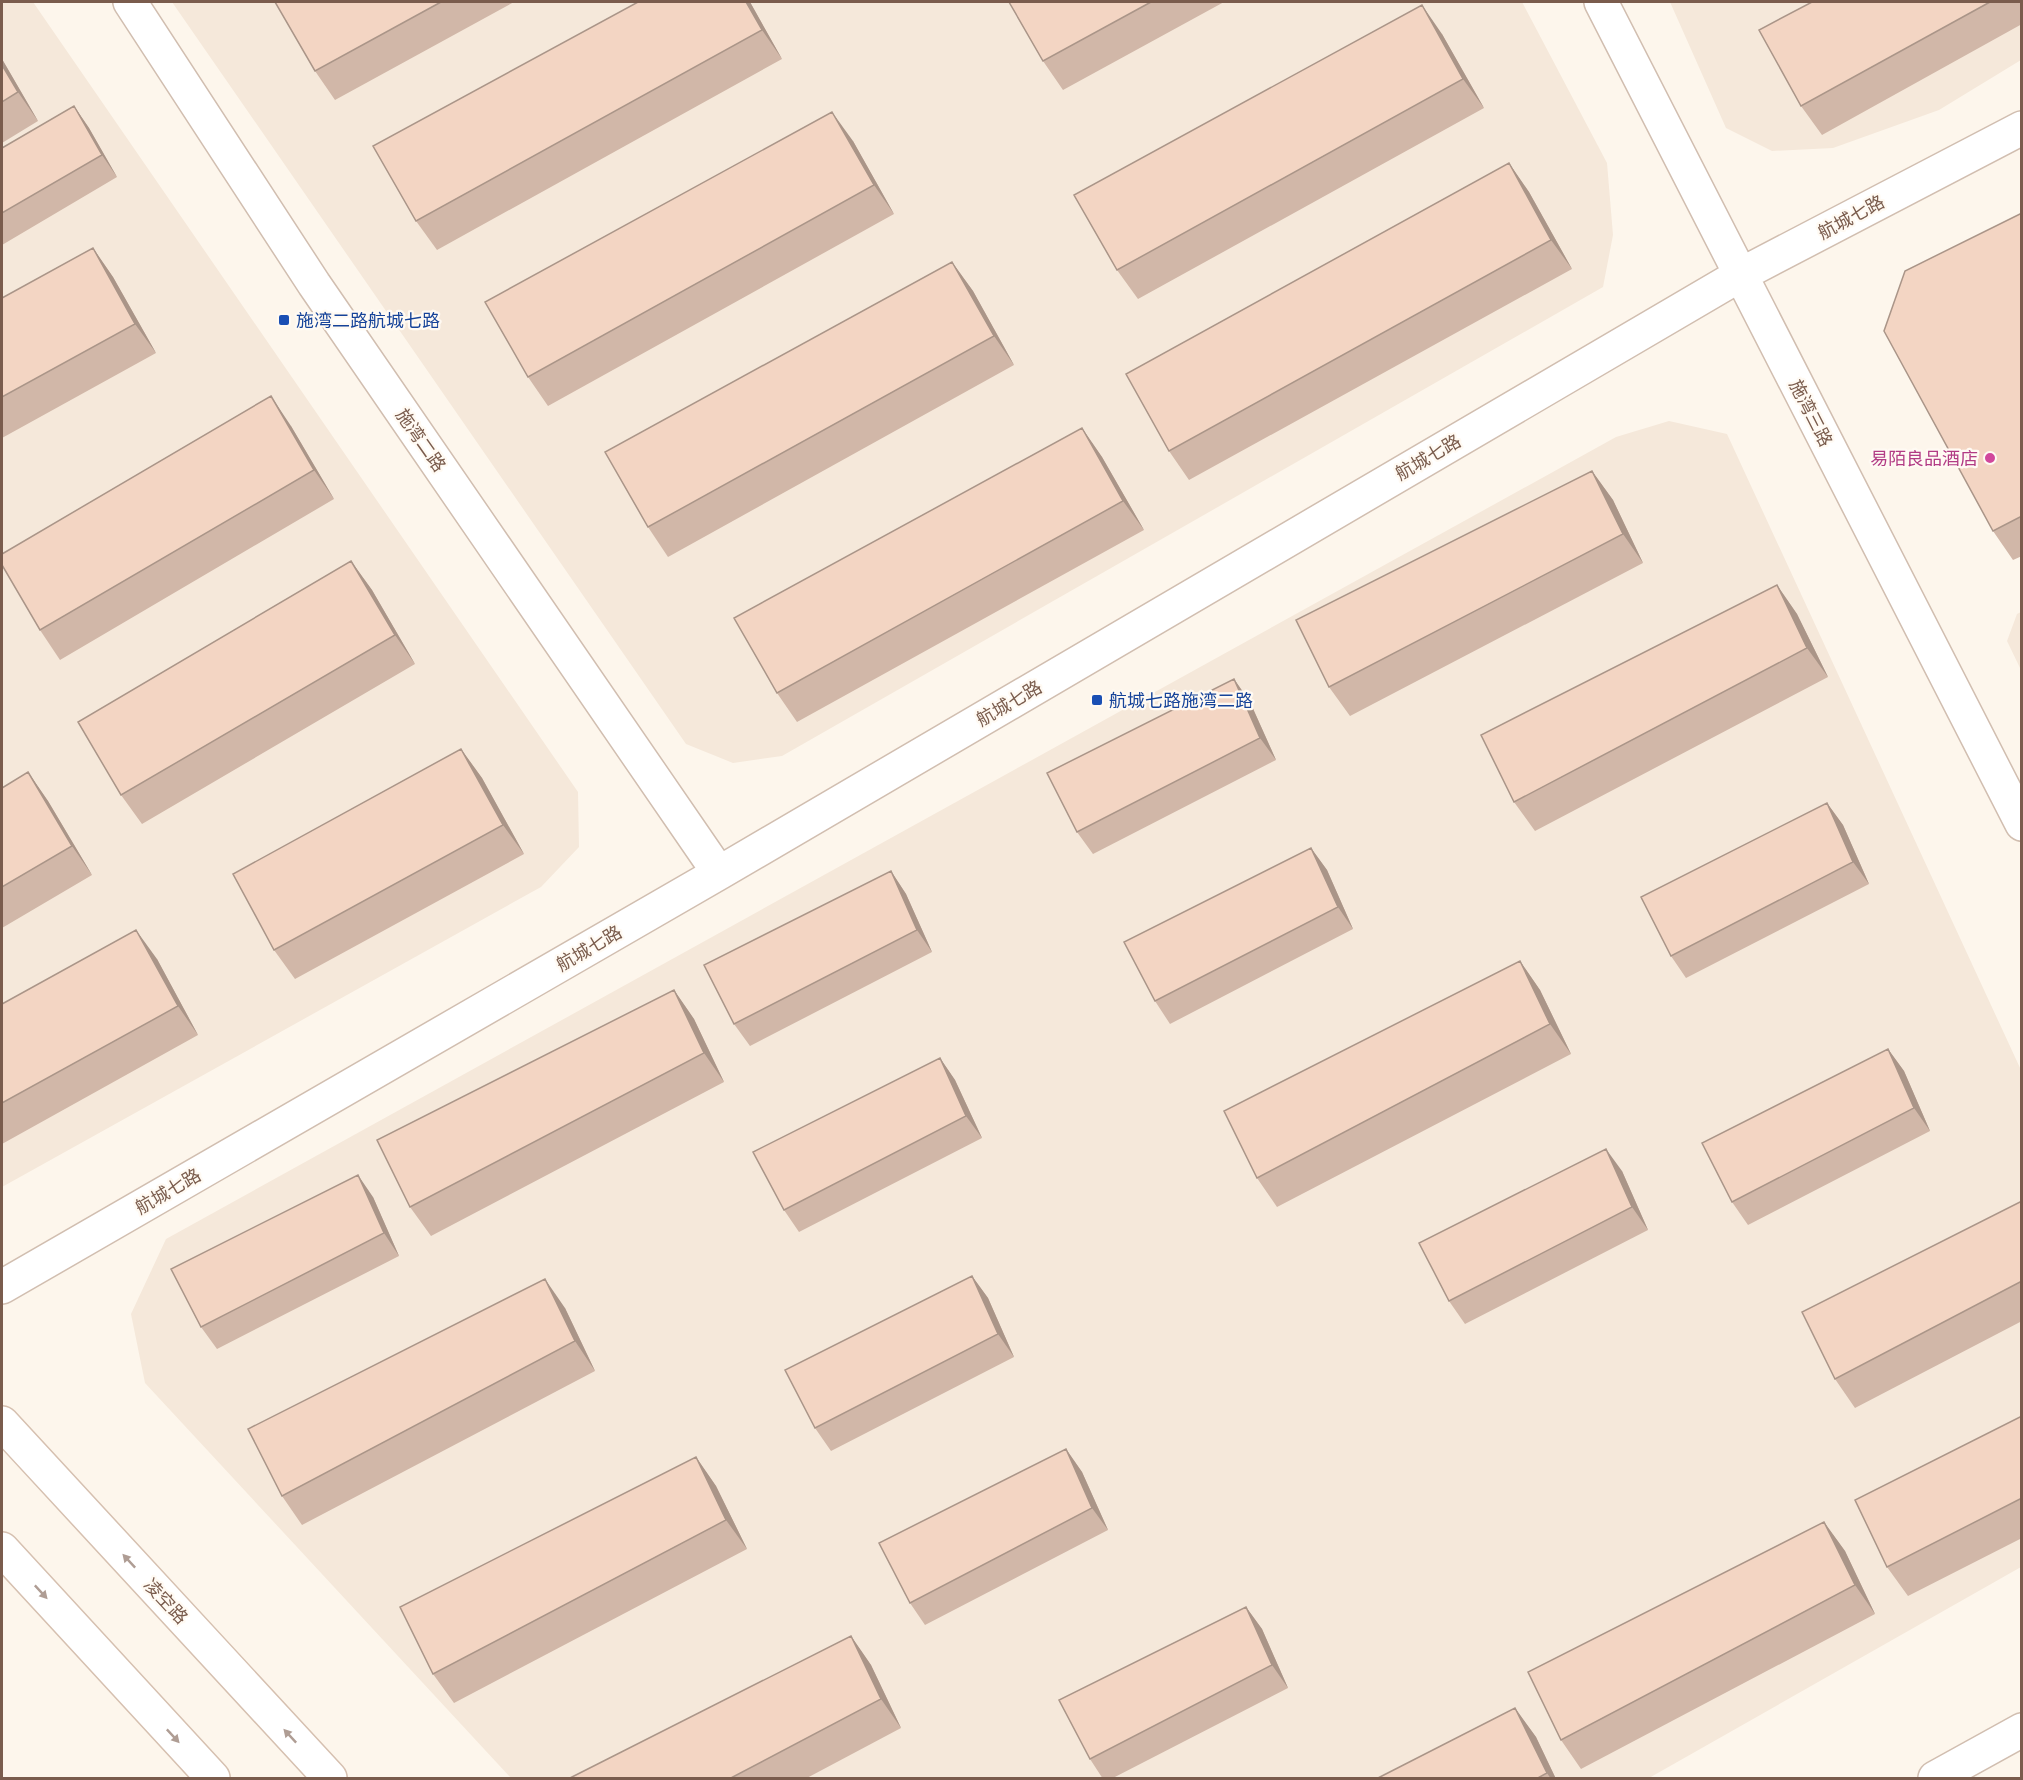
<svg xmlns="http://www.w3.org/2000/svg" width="2023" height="1780" font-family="'Archivo Narrow','Noto Sans SC',sans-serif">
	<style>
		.residential { fill: #f5e8da }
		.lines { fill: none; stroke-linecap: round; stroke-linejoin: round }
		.minor-casing { stroke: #d1beb0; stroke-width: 36 }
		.tertiary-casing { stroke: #d1beb0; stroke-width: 36 }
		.secondary-casing { stroke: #d6c0b0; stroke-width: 36 }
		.minor { stroke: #fff; stroke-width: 33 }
		.tertiary { stroke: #fff; stroke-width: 33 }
		.secondary { stroke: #fff; stroke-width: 33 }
		.wall { fill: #d1b7a8 }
		.shaded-wall { fill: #aa9588 }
		.building { fill: #f3d5c3; stroke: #aa9588; stroke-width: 1.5 }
		.oneway { fill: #af9d94 }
		.transit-dot { fill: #1a4fb4; stroke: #fffaf3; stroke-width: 2 }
		.hotel-dot { fill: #d1479c; stroke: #fffaf3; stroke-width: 2 }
		.labels { text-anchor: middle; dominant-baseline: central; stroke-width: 4.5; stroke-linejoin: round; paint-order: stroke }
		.street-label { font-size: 18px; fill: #7a5c4d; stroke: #fffaf3 }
		.transit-label { font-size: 18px; fill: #164399; stroke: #fffaf3; text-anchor: start }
		.hotel-label { font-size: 18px; fill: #b23c85; stroke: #fffaf3; text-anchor: end }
	</style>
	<rect width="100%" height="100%" fill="#fdf6ec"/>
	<!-- residential -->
	<path class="residential" d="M2,2h31l545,790 1,55 -38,40 -539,300z
		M172,2h1350l85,161 6,72 -10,52 -821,469 -49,7 -47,-19z
		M1670,2h351v58l-82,50 -106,38 -61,3 -46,-23z
		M1669,421l58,13 294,636v497l-372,211h-1138l-366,-395 -14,-69 35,-75 1450,-802z
		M2021,612v58l-14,-29 10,-27z"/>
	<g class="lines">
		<!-- minor casing -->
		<g class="minor-casing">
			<path id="minor" d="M130,2l184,282 405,589
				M1601,2l421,822
				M2,1287l717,-414 1021,-598 282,-147"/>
		</g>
		<!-- tertiary casing -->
		<g class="tertiary-casing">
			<path id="tertiary" d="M1935,1778l87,-48"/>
		</g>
		<!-- secondary casing -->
		<g class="secondary-casing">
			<path id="secondary" d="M2,1423l328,355
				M2,1549l211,229"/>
		</g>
		<!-- minor -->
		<use href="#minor" class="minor"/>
		<!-- tertiary -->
		<use href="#tertiary" class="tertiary"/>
		<!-- secondary -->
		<use href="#secondary" class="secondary"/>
	</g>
	<!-- wall -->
	<path class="wall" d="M275,2h239l-179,98 -20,-29z
		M750,2l32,57 -345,191 -21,-29z
		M1009,2h215l-161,88 -20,-29z
		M1812,2h210v22l-200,111 -21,-29z
		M1442,34l42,74 -346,191 -21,-29z
		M2,59l36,62 -36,22z
		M74,106l15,22 28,49 -115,68v-97z
		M853,141l41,73 -346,192 -20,-29z
		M1509,163l20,29 43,77 -383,211 -20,-29z
		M2022,213v343l-9,4 -20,-29z
		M93,248l20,29 43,76 -154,85v-140z
		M952,262l21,29 41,74 -346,192 -20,-30z
		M291,426l43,73 -274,161 -20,-30z
		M1082,428l20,29 42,73 -347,192 -20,-29z
		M1592,471l21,29 30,63 -293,153 -21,-29z
		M351,561l21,29 43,74 -273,160 -21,-29z
		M1777,585l20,29 31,63 -293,154 -21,-29z
		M1234,679l16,23 26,58 -183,94 -16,-22z
		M461,749l21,29 42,76 -229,125 -21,-29z
		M28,772l20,29 44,74 -90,53v-140z
		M1827,803l16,22 26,59 -183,94 -15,-22z
		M1311,848l16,22 26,59 -183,95 -15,-23z
		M891,871l15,23 26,58 -182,94 -16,-22z
		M157,959l41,76 -196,109v-140z
		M1520,961l20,29 31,64 -294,153 -20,-29z
		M674,990l20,29 30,63 -293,154 -21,-29z
		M1888,1049l16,22 26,60 -182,94 -16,-23z
		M940,1058l15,22 27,58 -183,94 -15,-22z
		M1622,1171l26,59 -183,94 -16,-23z
		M373,1197l26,59 -182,93 -16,-22z
		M2022,1201v120l-167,87 -20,-29z
		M972,1276l16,22 26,59 -183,94 -16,-23z
		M565,1308l30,63 -293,154 -20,-29z
		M2022,1416v122l-114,58 -21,-29z
		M1066,1449l16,23 26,58 -183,95 -15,-22z
		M696,1457l20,29 31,63 -293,154 -21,-29z
		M1824,1522l21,29 30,63 -294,155 -20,-29z
		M1246,1607l16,22 26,59 -177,91h-8l-13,-20z
		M851,1636l20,29 30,63 -96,51h-237z
		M1515,1708l21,29 20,42h-180z"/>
	<!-- shaded-wall -->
	<path class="shaded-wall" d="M746,2h4l32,57 -20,-29z
		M1422,5l20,29 42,74 -21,-29z
		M2,59l36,62 -20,-29 -16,-27z
		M74,106l15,22 28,49 -15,-22z
		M832,112l21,29 41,73 -20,-29z
		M1509,163l20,29 43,77 -21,-29z
		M93,248l20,29 43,76 -21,-29z
		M952,262l21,29 41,74 -20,-29z
		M271,396l20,30 43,73 -20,-29z
		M1082,428l20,29 42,73 -21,-29z
		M1592,471l21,29 30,63 -20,-29z
		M351,561l21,29 43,74 -20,-29z
		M1777,585l20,29 31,63 -21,-29z
		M1234,679l16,23 26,58 -16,-22z
		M461,749l21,29 42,76 -21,-29z
		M28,772l20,29 44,74 -20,-29z
		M1827,803l16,22 26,59 -16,-22z
		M1311,848l16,22 26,59 -15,-22z
		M891,871l15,23 26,58 -15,-22z
		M136,930l21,29 41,76 -20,-29z
		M1520,961l20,29 31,64 -21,-30z
		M674,990l20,29 30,63 -20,-29z
		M1888,1049l16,22 26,60 -16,-23z
		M940,1058l15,22 27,58 -16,-22z
		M1606,1149l16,22 26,59 -16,-23z
		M358,1175l15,22 26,59 -15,-23z
		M972,1276l16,22 26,59 -16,-23z
		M545,1279l20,29 30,63 -20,-30z
		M1066,1449l16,23 26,58 -16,-22z
		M696,1457l20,29 31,63 -21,-29z
		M1824,1522l21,29 30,63 -20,-29z
		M1246,1607l16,22 26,59 -16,-23z
		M851,1636l20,29 30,63 -20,-29z
		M1515,1708l21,29 20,42h-5l-4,-6z"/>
	<!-- building -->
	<path class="building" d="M275,2h166l-126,69z
		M638,2h108l16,28 -346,191 -43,-75z
		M1009,2h142l-108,59z
		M1812,2h178l-189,104 -42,-76z
		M1422,5l41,74 -346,191 -43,-75z
		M2,65l16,27 -16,10z
		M74,106l28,49 -100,58v-65z
		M832,112l42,73 -346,192 -43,-75z
		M1509,163l42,77 -382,211 -43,-77z
		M2022,213v303l-29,15 -109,-200 21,-60z
		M93,248l42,76 -133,73v-99z
		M952,262l42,74 -346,191 -43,-75z
		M271,396l43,74 -274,160 -38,-65v-11z
		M1082,428l41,73 -346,192 -43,-75z
		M1592,471l31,63 -294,153 -33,-67z
		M351,561l44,74 -274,160 -43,-73z
		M1777,585l30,63 -293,154 -33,-67z
		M1234,679l26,59 -183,94 -30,-59z
		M461,749l42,76 -229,125 -41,-76z
		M28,772l44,74 -70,41v-99z
		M1827,803l26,59 -182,94 -30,-59z
		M1311,848l27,59 -183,94 -31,-59z
		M891,871l26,59 -183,94 -30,-59z
		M136,930l42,76 -176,97v-99z
		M1520,961l30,63 -293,154 -33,-67z
		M674,990l30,63 -294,154 -33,-67z
		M1888,1049l26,59 -182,94 -30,-59z
		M940,1058l26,58 -182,94 -31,-58z
		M1606,1149l26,58 -183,94 -30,-58z
		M358,1175l26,58 -183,94 -30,-58z
		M2022,1201v80l-187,98 -33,-67z
		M972,1276l26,58 -183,94 -30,-58z
		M545,1279l30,62 -293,155 -34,-67z
		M2022,1416v82l-135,69 -32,-67z
		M1066,1449l26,59 -182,95 -31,-60z
		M696,1457l30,63 -293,154 -33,-67z
		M1824,1522l31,63 -294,155 -33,-68z
		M1246,1607l26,58 -182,94 -31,-59z
		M851,1636l30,63 -152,80h-161z
		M1515,1708l32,65 -11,6h-160z"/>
	<!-- one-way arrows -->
	<defs><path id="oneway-solid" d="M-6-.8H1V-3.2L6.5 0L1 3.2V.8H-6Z" transform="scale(1.5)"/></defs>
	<g class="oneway">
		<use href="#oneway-solid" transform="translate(129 1561) rotate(-133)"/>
		<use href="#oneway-solid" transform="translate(41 1592) rotate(47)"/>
		<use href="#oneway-solid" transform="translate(173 1736) rotate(47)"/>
		<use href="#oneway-solid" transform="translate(290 1736) rotate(-133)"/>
	</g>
	<!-- markers -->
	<g class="transit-dot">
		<rect x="278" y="314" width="12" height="12" rx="3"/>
		<rect x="1091" y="694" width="12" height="12" rx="3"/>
	</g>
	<circle class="hotel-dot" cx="1990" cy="458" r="6"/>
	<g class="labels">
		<!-- street labels -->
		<g class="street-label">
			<text transform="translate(1851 217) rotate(-28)">航城七路</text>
			<text transform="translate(1811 413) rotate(63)">施湾三路</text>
			<text transform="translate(421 440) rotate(55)">施湾二路</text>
			<text transform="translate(1428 457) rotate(-30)">航城七路</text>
			<text transform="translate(1009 703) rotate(-30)">航城七路</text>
			<text transform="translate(589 948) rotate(-30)">航城七路</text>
			<text transform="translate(168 1191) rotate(-30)">航城七路</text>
			<text transform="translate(166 1601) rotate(47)">凌空路</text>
		</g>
		<!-- transit labels -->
		<g class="transit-label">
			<text x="296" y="320">施湾二路航城七路</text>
			<text x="1109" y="700">航城七路施湾二路</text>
		</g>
		<!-- hotel labels -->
		<g class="hotel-label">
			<text x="1978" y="458">易陌良品酒店</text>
		</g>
	</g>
	<!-- border -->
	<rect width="2023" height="1780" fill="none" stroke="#7a5c4d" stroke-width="6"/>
</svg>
